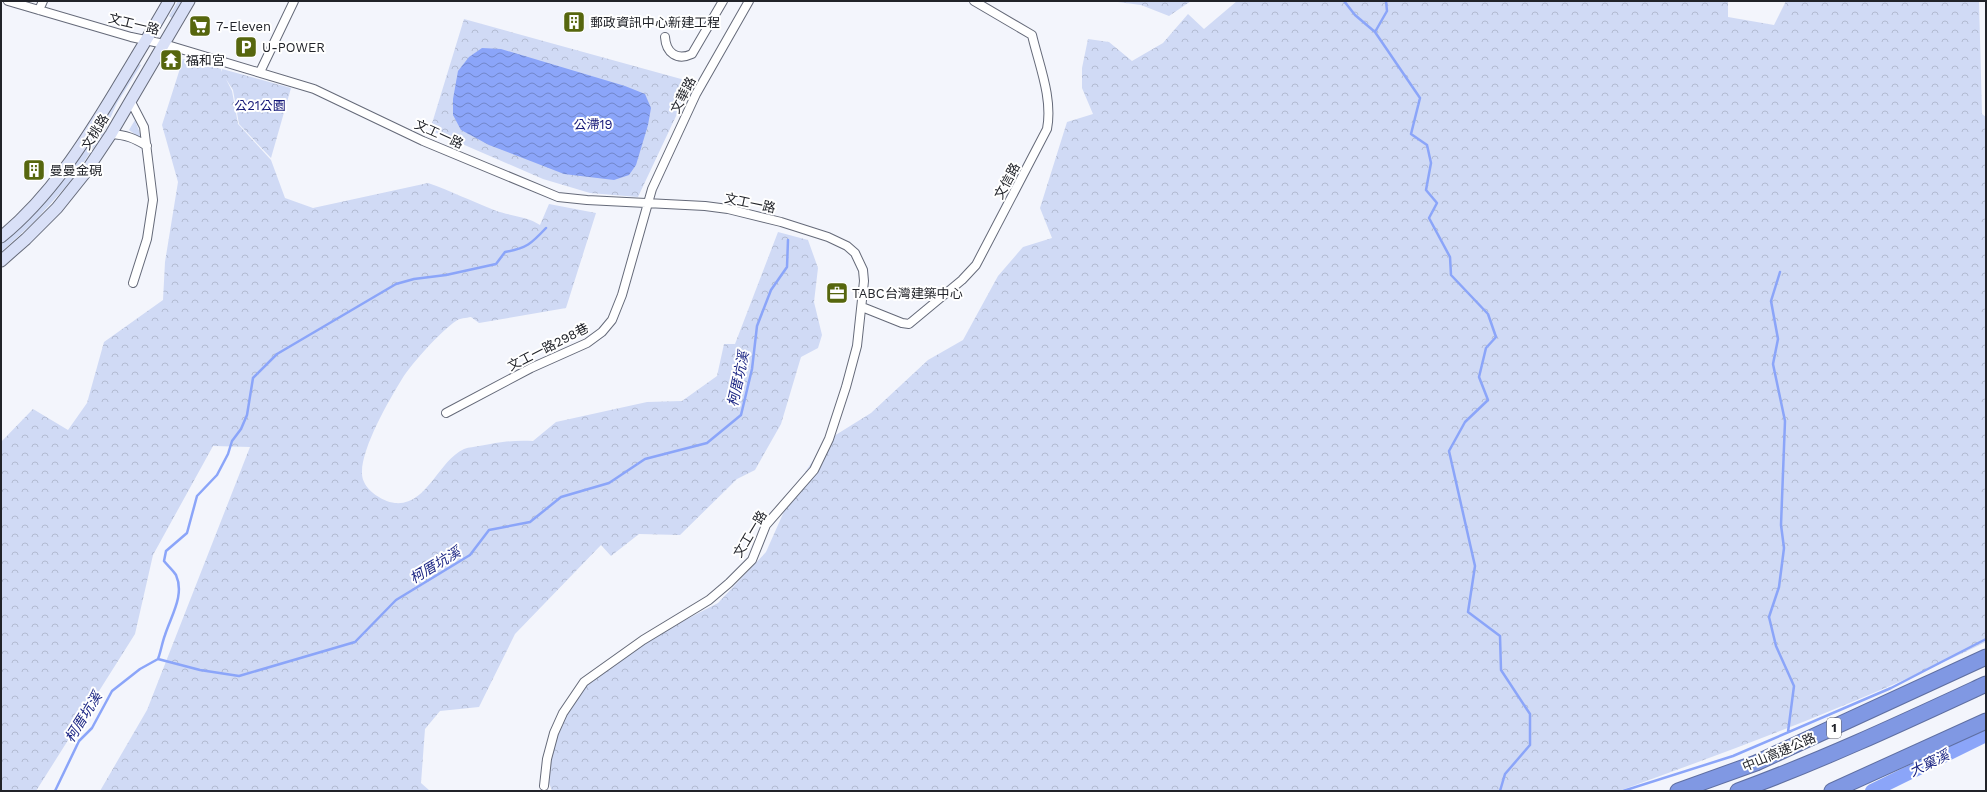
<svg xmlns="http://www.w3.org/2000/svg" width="1987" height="792" font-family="'Work Sans','Noto Sans TC',sans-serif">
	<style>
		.grass { fill: #d0daf5 }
		.forest { fill: url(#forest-crowns) }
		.water { fill: url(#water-waves) }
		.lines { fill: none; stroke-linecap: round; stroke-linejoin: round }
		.stream { stroke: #8ba5f9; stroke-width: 2.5 }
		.river { stroke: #8ba5f9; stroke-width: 14 }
		.street-casing { stroke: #656a79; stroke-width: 10 }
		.secondary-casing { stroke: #656a79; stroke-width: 13 }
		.highway-casing { stroke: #5f6fa2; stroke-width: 17 }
		.street { stroke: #fff; stroke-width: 8 }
		.secondary { stroke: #d9e0f7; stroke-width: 11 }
		.highway { stroke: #8098e3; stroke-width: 15 }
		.labels { text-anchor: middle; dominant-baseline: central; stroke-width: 4; stroke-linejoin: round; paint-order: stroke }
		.shield { fill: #fff; stroke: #646569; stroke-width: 1 }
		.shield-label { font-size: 12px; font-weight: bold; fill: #212329 }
		.poi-label { font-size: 13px; fill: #212329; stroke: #fff; text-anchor: start }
		.street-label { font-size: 13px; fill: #212329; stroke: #fff }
		.park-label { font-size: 13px; fill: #141777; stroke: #fff }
		.water-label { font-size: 14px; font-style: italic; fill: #1c2684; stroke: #fff }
	</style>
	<defs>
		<pattern id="forest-crowns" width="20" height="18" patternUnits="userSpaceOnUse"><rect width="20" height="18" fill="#d0daf5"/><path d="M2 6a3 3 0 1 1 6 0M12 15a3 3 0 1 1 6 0" fill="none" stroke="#b2bbd2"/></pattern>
		<pattern id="water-waves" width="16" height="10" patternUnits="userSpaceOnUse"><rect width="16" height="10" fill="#8ba5f9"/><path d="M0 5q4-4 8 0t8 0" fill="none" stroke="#7186ca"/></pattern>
	</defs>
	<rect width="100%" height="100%" fill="#f3f5fc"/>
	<!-- grass -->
	<path class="grass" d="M178,1h6l-11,18 -4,-3z
		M137,63l4,2 -24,38 -14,31 -33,48 -36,40 -33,30v-9l32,-29 29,-32z
		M135,120l7,19 -13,-9z"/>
	<!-- forest -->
	<path class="forest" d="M1110,1h81l-22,15 -28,-11z
		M1237,1h491v16l46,8 12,-24h193l3,113 4,3v525c-119,58 -243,104 -367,149h-1067l-4,-11 8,-47 25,-46 85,-57 52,-27 48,-51 28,-63 32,-48 45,-28 57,-53 35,-20 35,-64 25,-29 29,-9 -12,-30 27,-86 26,-8 -11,-26v-20l6,-29 21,3 23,19 31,-18 25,-29 16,15z
		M464,19l228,63 -54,115 -48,-4 -47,-14 -113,-49z
		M183,59l38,10 1,3v-3l69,19 -20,70 -32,-34 -6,-34 -7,-11 6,12 6,33 33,36 14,38 28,10 115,-25c23,8 43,18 66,27 15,6 33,6 46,15l9,-21 47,9 -30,95 -87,15 -8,-6c-5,1 -11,1 -15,4 -15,10 -44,42 -54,58 -13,21 -40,68 -40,93 -1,16 19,29 33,31 32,3 43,-42 69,-54 5,-2 11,-2 15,-3 21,-4 33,-6 54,-5l23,-19 91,-20 35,-1 35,-25 7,-32h11l43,-112 30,8 10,28 -4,34 8,33 -4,13 -17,9 -20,67 -26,46 -18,9 -57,56 -41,-1 -28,22 -10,-11 -86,89 -36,73 -39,4 -15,18 -4,54 9,8h-330l47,-81 103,-263 -37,-1 -60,109 -18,79 -99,157h-35v-349l32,-33 35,21 19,-27 17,-61 59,-42 2,-38 13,-80 -16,-57z"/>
	<!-- water -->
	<path class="water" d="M482,48l19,1 124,37 20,8 6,14 -3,17 -12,40 -7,10 -15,5 -50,-6 -75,-29 -28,-15 -8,-15v-16l5,-28 11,-14z"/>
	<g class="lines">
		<!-- stream -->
		<path class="stream" d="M1344,1l11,14 20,17
			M1386,1l1,10 -12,21 45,66 -9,36 16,11 4,18 -5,27 11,13 -8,15 21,39 1,18 37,39 8,23 -10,11 -7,29 9,23 -23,22 -16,29 26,115 -7,46 32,24 1,34 29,44v31l-25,29 -5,17
			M1780,272l-9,29 7,38 -5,25 12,57 -4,104 3,23 -5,39 -10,30 7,29 18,40 -6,46
			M158,659c3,-8 4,-16 7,-24 6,-19 20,-40 11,-60 -3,-5 -9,-10 -12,-14l2,-10 21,-18 10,-37 20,-21 11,-21 4,-13 9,-12 6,-14 6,-37 24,-24 119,-70 18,-5 32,-4 50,-11 9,-12c22,-4 26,-8 41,-24
			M1984,736l2,4
			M55,791l24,-50 13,-13 20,-37 28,-22 18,-10 42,11 39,6 116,-34 41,-42 74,-45 19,-25 41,-8 31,-25 48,-14 36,-24 62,-16 34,-28 11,-46 5,-43 14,-36 16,-23 1,-27
			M1623,791l110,-35 158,-68 95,-49"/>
		<!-- river -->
		<path class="river" d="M1872,791l114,-56"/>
		<!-- street casing -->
		<g class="street-casing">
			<path id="street" d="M8,1l123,36 33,7 150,45 109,52 135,56 29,3 118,6 23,3 53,13 47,15 19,9 8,7 8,17 1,11 -7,65 -11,41 -17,52 -15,31 -48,55 -14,35 -23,23 -20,17 -66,40 -59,42 -21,31 -9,20 -7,26 -3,27
				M39,10l4,-9
				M665,37c1,16 12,24 27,17l31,-53
				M260,72l34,-71
				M130,100l14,27 9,73 -6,39 -14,44
				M111,134c15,1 23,4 36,12
				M862,307l40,16 7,1 53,-44 14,-15 71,-136c6,-31 -8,-64 -15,-94l-58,-34
				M446,413l85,-45 56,-25 15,-11 10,-12 10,-25 30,-106 44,-95 53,-93"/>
		</g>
		<!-- secondary casing -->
		<g class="secondary-casing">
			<path id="secondary" d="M1,237c49,-40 83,-94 115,-147 18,-30 36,-59 53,-89
				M1,261l25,-22 31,-31 28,-35 26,-39 78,-133"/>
		</g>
		<!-- highway casing -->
		<g class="highway-casing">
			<path id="highway" d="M1678,791l78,-28 230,-106
				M1738,791c85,-31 166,-69 248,-107
				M1832,791l154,-70"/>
		</g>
		<!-- street -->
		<use href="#street" class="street"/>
		<!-- secondary -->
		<use href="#secondary" class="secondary"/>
		<!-- highway -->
		<use href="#highway" class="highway"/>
	</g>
	<!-- icons -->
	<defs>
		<g id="building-square" transform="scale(1.15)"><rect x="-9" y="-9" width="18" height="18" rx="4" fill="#56660e" stroke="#fff"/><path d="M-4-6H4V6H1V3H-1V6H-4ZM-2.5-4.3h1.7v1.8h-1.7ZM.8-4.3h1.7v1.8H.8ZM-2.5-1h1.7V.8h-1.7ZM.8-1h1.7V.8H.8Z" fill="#fff"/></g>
		<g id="supermarket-square" transform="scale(1.15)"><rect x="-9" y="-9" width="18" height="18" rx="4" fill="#56660e" stroke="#fff"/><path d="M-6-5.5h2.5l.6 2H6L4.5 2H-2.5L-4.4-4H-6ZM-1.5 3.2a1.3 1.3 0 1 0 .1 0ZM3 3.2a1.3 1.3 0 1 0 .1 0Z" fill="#fff"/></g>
		<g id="parking-square" transform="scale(1.15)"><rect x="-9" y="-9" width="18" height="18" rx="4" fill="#56660e" stroke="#fff"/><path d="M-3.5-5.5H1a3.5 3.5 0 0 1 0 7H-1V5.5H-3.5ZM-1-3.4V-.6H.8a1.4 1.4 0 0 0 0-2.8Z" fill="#fff"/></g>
		<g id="temple-square" transform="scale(1.15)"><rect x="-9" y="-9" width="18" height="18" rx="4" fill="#56660e" stroke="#fff"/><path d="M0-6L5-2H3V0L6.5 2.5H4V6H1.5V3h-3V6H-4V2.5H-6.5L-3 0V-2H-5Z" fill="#fff"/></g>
		<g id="office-square" transform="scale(1.15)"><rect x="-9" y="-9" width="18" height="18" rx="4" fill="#56660e" stroke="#fff"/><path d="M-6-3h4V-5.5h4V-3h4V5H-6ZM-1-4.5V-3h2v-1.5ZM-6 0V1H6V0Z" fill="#fff"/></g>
	</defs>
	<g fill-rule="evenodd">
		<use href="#building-square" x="574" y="22"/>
		<use href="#supermarket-square" x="200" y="26"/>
		<use href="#parking-square" x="246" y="47"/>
		<use href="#temple-square" x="171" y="60"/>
		<use href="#building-square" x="34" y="170"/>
		<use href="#office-square" x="837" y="293"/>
	</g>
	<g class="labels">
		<!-- shield labels -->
		<rect class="shield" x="1827" y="718" width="14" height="20" rx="3"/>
		<g class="shield-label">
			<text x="1834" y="728">1</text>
		</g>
		<!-- poi labels -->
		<g class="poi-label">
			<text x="590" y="22">郵政資訊中心新建工程</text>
			<text x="216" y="26">7-Eleven</text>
			<text x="262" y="47">U-POWER</text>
			<text x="186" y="60">福和宮</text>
			<text x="50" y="170">曼曼金硯</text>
			<text x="852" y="293">TABC台灣建築中心</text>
		</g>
		<!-- street labels -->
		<g class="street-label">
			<text transform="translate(134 24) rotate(14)">文工一路</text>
			<text transform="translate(683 95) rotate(-63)">文華路</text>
			<text transform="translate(95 132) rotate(-58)">文桃路</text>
			<text transform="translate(439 134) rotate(24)">文工一路</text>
			<text transform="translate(1007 181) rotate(-62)">文信路</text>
			<text transform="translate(750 203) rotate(12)">文工一路</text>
			<text transform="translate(548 347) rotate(-27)">文工一路298巷</text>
			<text transform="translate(750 534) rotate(-59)">文工一路</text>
			<text transform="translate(1779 752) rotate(-23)">中山高速公路</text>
		</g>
		<!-- park labels -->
		<g class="park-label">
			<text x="260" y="105">公21公園</text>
			<text x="593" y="124">公滯19</text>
		</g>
		<!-- water labels -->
		<g class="water-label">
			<text transform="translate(738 379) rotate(-78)">柯厝坑溪</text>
			<text transform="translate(435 565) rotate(-31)">柯厝坑溪</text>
			<text transform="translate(83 717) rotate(-58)">柯厝坑溪</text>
			<text transform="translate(1929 763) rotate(-26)">大窠溪</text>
		</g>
	</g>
	<!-- border -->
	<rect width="1987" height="792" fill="none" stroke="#212329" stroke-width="4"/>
</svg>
